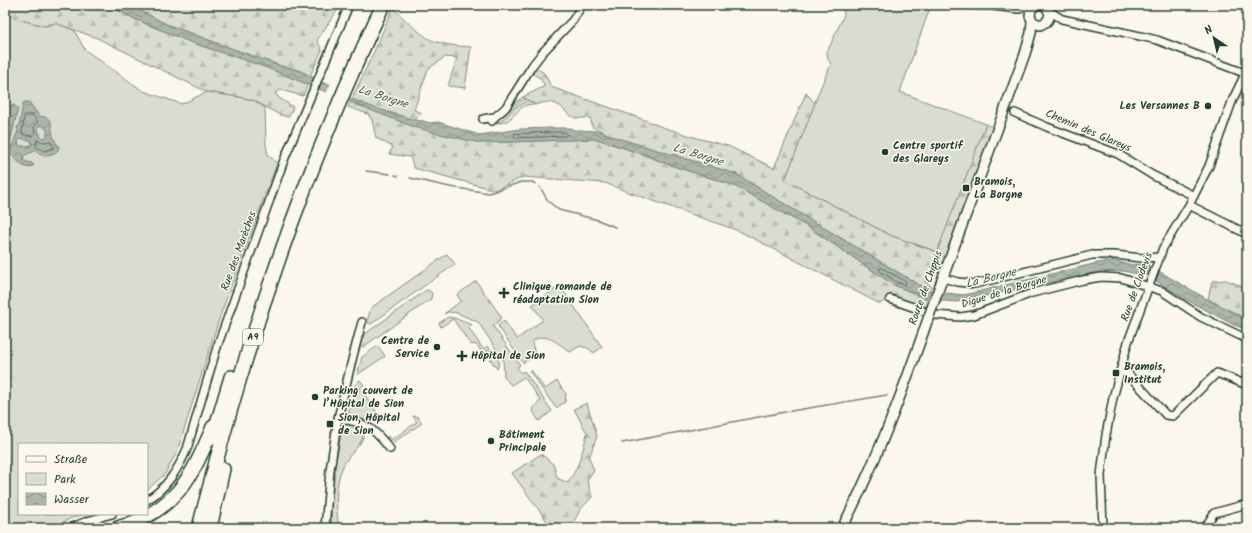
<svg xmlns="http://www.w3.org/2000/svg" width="1252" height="533" font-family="Kalam,sans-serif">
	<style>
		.green { fill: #dbdcd1; stroke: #7d8c82 }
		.forest { fill: url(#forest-firs); stroke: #7d8c82 }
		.water { fill: url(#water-waves); stroke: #74847b; fill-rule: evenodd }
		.pier { fill: #fbf7ec }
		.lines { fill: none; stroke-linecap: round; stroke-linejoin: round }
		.shore { stroke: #586d63; stroke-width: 1 }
		.stream { stroke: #74847b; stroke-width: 1.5 }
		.minor-casing { stroke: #1f3d34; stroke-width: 10 }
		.tertiary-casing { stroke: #1f3d34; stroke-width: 12 }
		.motorway-casing { stroke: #1f3d34; stroke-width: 16 }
		.minor { stroke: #fbf7ec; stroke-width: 7 }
		.tertiary { stroke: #fbf7ec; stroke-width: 9 }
		.motorway { stroke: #fbf7ec; stroke-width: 13 }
		.tertiary-bridge-casing { stroke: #1f3d34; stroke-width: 12; stroke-linecap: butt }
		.tertiary-bridge { stroke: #fbf7ec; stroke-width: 9 }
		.poi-dot { fill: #1f3d34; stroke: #fbf7ec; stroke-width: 1.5 }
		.labels { text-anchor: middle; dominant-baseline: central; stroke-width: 3; stroke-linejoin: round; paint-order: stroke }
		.shield { fill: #fbf7ec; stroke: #61756b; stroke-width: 1 }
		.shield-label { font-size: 10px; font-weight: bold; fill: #1f3d34 }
		.poi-label { font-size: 11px; font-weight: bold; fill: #1f3d34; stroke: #fbf7ec; text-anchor: start }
		.street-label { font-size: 11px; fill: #1f3d34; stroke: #fbf7ec }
		.water-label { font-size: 12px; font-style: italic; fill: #425b52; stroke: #fbf7ec }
	</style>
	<defs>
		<pattern id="forest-firs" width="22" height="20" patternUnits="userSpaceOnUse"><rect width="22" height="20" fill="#dbdcd1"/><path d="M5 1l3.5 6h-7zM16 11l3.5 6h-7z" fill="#bcbeb4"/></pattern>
		<pattern id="water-waves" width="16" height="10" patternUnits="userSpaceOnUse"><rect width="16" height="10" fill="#adb4aa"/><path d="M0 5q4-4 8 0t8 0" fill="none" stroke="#8c948b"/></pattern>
	</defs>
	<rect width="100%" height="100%" fill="#fbf7ec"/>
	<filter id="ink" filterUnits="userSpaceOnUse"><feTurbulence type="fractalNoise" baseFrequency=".025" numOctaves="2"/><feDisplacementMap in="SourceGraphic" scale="8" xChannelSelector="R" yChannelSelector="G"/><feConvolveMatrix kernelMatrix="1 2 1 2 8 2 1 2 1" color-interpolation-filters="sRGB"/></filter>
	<g filter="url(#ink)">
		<!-- green -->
		<path class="green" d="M843,5h88l-31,87 86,32 -48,128 -46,-16 -107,-56 35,-91 11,-25 -3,-5 -1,-7 17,-37z
			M5,12l12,7 28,7 10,-3 19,7 11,20 58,41 39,13 25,-12 38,6 10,3 10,7 1,37 2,10 9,8 -57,153 -43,136 -12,22 -18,16v-46h-128v70h66l-16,5 -14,9h-50z
			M523,97l4,2c-13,3 -19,18 -31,20l16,-18 4,1z
			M529,100l6,5c-14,-4 -19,12 -30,17 -3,1 -9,1 -13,2l9,-3 15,-14z
			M447,254l8,10 -84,60 -3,-1 -1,-2 4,-13z
			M476,281l26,37 -9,8 27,39 -3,2 4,6 3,-2 28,40 -13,10 -6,-10 1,-2 -1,-2 8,-6 -17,-24 -13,8 -7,-8 -1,-18 -25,-37 -21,-9 -9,-1 -4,2 17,-13 -4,-6z
			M560,286l42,61 -8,6 -6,-5 -8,-2 -10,6c-11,-8 -25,-22 -38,-10l3,13 -12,8 -25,-37 6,-5 13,18 26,-19 -11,-15z
			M428,290l4,3 -1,6 -68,48 -3,-1 1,-7 4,-5 60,-43z
			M448,317l6,1 18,7 -3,3 1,2 13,19 5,-3 11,15 -1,6 -1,2 -7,-10 3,-2 -4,-7 -6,4 -6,-9 -7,-1 -17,-25 -12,8 -2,-4z
			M378,346l7,10 -28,19 5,-18z
			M531,370l14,19 12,-8 9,13 -1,8 -9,6 -27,-37z
			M360,380l4,5 -4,3 18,26 -7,9 -23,-7 7,-31z
			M413,416l5,1 4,6 -28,19 -5,1 -3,-4 2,-3 3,4 26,-18z
			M343,423l22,6c-1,16 -16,24 -22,37 -9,20 -7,42 -4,62h-7l-2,-34z"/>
		<!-- forest -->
		<path class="forest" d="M5,5h102l30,15 53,22 75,25 43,17 -5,12 -22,-6 -6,3 3,4 15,10 -4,10 -9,-2 -25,-14 -10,-3 -38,-6 -110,-54 -42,-15 -10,3 -28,-7 -12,-7z
			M129,5h212l-24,35 5,10 -12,26 -12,-6 -17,-4 -59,-21 -56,-21z
			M393,7c7,9 28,28 38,33 12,5 27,6 40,7l-6,41 -17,-2 9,-28 -12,-1 -17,12 -14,41 8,3 -7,7v7l65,16 117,-4 42,14 37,14 57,18 75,42 86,58 36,15 -5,10 -33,-14 -12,8 -141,-73 -111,-39 -23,-9 -82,-6 -28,13 -81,-22 -4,-11 -21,-3 4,-7 -17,-9 -4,-18 -4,-6 -20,-7 30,-64z
			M534,66l11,8 6,13 94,33 17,7 35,11 31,8 46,22 32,-75 9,10 -30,77 107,56 45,16 49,-128 7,3 -52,143 -8,6 -6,-1 -2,7 6,4v5h-2l-138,-83 -55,-34 -119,-36 -25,-11 -1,-8c-7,-2 -10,0 -15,-1 -9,-3 -10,-7 -16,-12 -8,-5 -17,-4 -25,-1l-12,-8 22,-11 -5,-8 -10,-6z
			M1226,280l21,8v31l-39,-20 4,-18z
			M587,403l10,33 -8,22 5,12 -7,10 5,17 -12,13 -7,13 -7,5h-14l-40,-55 29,-19 13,11 3,13 11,5c11,-17 15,-31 19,-50l-13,-24z"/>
		<!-- water -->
		<path class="water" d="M107,5h22l37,19 56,21 59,21 17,4 26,13 5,1 23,15 23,9 40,12 9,1 5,2 9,-1 41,13 42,-6 31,-1h18l4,2 25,1 18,7 119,36 55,34 138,83 35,4 146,-35 18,4 20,1 73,42 26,13v10l-15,-6 -47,-25 -37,-23 -25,-5 -24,1 -142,30 -27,-2 -36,-15 -86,-58 -75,-42 -57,-18 -37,-14 -42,-14 -117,4 -40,-9 -26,-7 -49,-19 -100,-41 -75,-25 -53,-22z
			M25,102h4l10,14c16,2 11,8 14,19 0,4 4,8 6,12 -1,7 -9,7 -15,9l-9,-5 -10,4 -2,3 1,3 8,2 2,2 -5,3 -6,-2 -14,-13 9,-22 -1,-4 2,-1 4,-23zM42,125l5,5v6l-3,2 -3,-1 -3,-7 1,-4zM22,138l3,2h6l1,5 -6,1h-7l-1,-5z
			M5,105l4,1 5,-1 4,4 -9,38 -4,2v-24l4,-2 -4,-6z"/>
		<!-- pier -->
		<path class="pier" d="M331,83l20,13 -3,7 -22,-9z"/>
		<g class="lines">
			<!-- shore -->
			<path class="shore" d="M26,115h6l6,6 -4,6 1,7 -2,2 -7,-1 -4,-2 2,-17z
				M552,132h13l2,3 -2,1 -49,2 -2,-2 1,-2z
				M37,140l7,2 6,-1 4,7 -10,3 -8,-4z
				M880,268h2l23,13 1,3 -2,1 -8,-3 -16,-11z"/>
			<!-- stream -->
			<path class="stream" d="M366,171l24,3
				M395,175l3,1
				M410,178l40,9 39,6 32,-11h11l4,2
				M540,187l8,14 11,9 39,10 17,7
				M622,443l157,-30 108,-18"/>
			<!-- minor casing -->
			<g class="minor-casing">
				<path id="minor" d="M967,5l26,1 25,3 16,-3
					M1049,11l13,8 78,17 17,4 90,34
					M1015,113l32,14 71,27 34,21 42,21
					M483,119l11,-2
					M492,121c3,-6 10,-9 14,-14l26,-41 10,-13 31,-33 9,-15
					M1189,205l58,29
					M943,278l15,4 17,2 117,-29h23l26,3 19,-1
					M890,299l45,16 25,2 14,-2 58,-22 51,-13 18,-3 20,1 41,13 39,26 46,22
					M1120,371l8,3 38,41 7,1 44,-43 30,12
					M338,418c28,5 34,8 52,31
					M147,500c20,-12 31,-31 40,-51l30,-102 67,-187 65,-155
					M70,528l17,-7 25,-7
					M325,528l5,-58 8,-52 15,-62 9,-34
					M1103,528l-2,-53 5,-40 7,-37 15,-56 35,-94 26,-43 20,-39 24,-67 14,-29
					M1202,528l4,-2 8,-13 33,-9"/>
			</g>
			<!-- tertiary casing -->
			<g class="tertiary-casing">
				<path id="tertiary" d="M1036,5l-5,4 -1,7 3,6 7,3 6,-3c6,-6 4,-13 -3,-17
					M939,288l86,-234 6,-21 1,-12
					M842,528c35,-67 62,-140 87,-212"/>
			</g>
			<!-- motorway casing -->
			<g class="motorway-casing">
				<path id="motorway" d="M213,437l18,-60
					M118,528c58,-18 73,-49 95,-101
					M199,528c44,-180 105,-356 184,-523
					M210,528l13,-59"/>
			</g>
			<!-- minor -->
			<use href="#minor" class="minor"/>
			<!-- tertiary -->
			<use href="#tertiary" class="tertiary"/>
			<!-- motorway -->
			<use href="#motorway" class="motorway"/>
			<!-- tertiary-bridge casing -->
			<g class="tertiary-bridge-casing">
				<path id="tertiary-bridge" d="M929,316l10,-28"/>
			</g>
			<!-- tertiary-bridge -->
			<use href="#tertiary-bridge" class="tertiary-bridge"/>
		</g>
	</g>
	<!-- markers -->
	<g class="poi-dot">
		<circle cx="1208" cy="106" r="4"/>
		<circle cx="885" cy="152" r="4"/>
		<rect x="962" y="184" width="8" height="8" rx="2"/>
		<path d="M502 287h4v4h4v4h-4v4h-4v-4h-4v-4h4z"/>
		<circle cx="437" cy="347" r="4"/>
		<path d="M460 350h4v4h4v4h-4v4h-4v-4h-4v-4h4z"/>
		<rect x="1112" y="369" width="8" height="8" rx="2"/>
		<circle cx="315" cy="397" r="4"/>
		<rect x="326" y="420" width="8" height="8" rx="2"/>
		<circle cx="491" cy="441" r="4"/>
	</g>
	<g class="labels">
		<!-- shield labels -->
		<rect class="shield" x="243" y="329" width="20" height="16" rx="3"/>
		<g class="shield-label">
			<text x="253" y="337">A9</text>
		</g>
		<!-- poi labels -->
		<g class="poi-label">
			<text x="1200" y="106" text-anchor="end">Les Versannes B</text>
			<text x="893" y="146">Centre sportif<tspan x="893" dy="13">des Glareys</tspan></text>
			<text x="974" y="182">Bramois,<tspan x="974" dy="13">La Borgne</tspan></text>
			<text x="513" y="287">Clinique romande de<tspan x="513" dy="13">réadaptation Sion</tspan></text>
			<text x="429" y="341" text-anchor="end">Centre de<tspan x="429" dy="13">Service</tspan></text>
			<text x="471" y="356">Hôpital de Sion</text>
			<text x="1124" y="367">Bramois,<tspan x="1124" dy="13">Institut</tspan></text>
			<text x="323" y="391">Parking couvert de<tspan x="323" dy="13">l’Hôpital de Sion</tspan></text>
			<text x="338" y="418">Sion, Hôpital<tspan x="338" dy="13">de Sion</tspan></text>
			<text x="499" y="435">Bâtiment<tspan x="499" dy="13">Principale</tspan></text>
		</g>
		<!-- street labels -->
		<g class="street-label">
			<text transform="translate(1088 131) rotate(23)">Chemin des Glareys</text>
			<text transform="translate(239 251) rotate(-70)">Rue des Marèches</text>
			<text transform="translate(1137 287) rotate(-70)">Rue de Clodevis</text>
			<text transform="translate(926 288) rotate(-70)">Route de Chippis</text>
			<text transform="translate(1004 292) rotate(-17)">Digue de la Borgne</text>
		</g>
		<!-- water labels -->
		<g class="water-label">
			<text transform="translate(383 97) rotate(18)">La Borgne</text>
			<text transform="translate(698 155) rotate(17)">La Borgne</text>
			<text transform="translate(991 278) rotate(-14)">La Borgne</text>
		</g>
	</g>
	<!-- margin -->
	<rect width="1252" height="533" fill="none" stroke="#fbf7ec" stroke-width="20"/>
	<rect x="10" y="10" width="1232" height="513" fill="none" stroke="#1f3d34" stroke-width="1.5" filter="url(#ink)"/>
	<!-- legend -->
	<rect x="18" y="443" width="130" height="72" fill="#fbf7ec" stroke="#a3ada2"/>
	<rect x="26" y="456" width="20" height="6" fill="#fbf7ec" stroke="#a3ada2"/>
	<text x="54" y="463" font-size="12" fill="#1f3d34">Straße</text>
	<rect x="26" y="473" width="20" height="12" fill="#dbdcd1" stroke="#a3ada2"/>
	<text x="54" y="483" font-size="12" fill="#1f3d34">Park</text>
	<rect x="26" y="493" width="20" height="12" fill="url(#water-waves)" stroke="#a3ada2"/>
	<text x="54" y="503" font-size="12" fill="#1f3d34">Wasser</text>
	<!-- north arrow -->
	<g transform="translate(1214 38) rotate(325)" stroke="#fbf7ec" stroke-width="3" paint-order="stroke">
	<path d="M0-3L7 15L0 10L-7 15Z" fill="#1f3d34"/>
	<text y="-6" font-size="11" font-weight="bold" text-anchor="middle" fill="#1f3d34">N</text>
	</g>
</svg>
